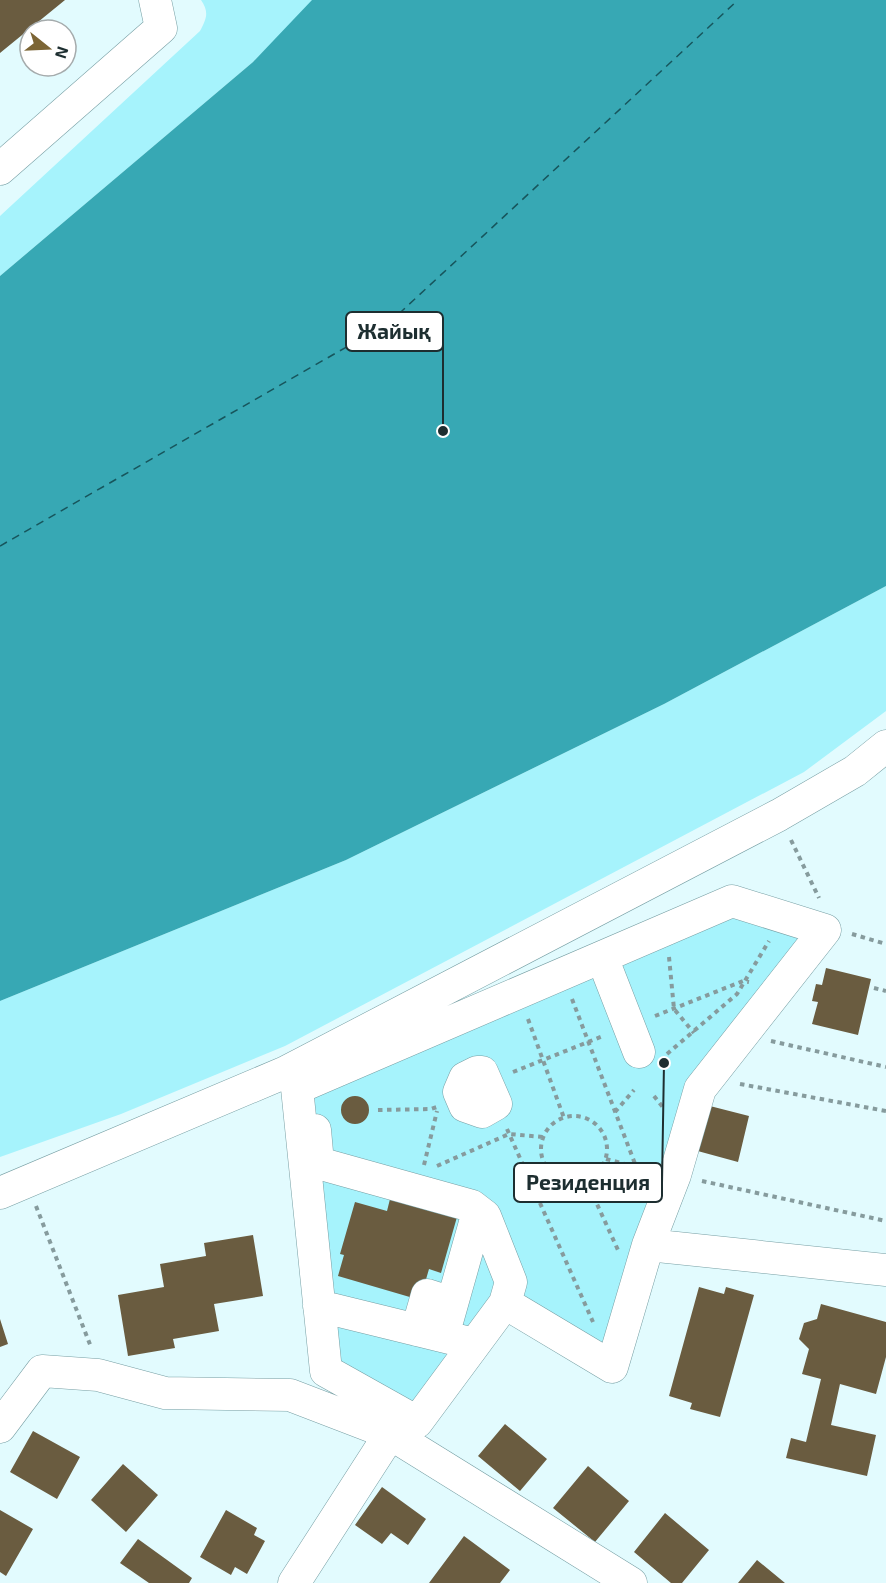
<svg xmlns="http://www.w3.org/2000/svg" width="886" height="1583" font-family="'Exo 2',sans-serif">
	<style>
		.green { fill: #a6f3fc }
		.water { fill: #37a8b4 }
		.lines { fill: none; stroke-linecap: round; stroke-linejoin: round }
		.ferry { stroke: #17555c; stroke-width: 1.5; stroke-dasharray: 8 6; stroke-linecap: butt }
		.building { fill: #6a5c40 }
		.minor-casing { stroke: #779fa4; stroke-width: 33 }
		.path { stroke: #869b9d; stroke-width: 4; stroke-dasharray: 4.5 4.5; stroke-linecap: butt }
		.minor { stroke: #fff; stroke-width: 32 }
		.leader { fill: none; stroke: #1d2e30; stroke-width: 2 }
		.callout-dot { fill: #1d2e30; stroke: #fff; stroke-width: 2 }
		.callout { fill: #fff; stroke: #1d2e30; stroke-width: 2 }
		.callout-label { font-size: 21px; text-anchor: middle; font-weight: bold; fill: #1d2e30 }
	</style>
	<rect width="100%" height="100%" fill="#e2fbfe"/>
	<!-- green -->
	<path class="green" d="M201,0h114l-62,62 -253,214v-60l200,-185c7,-13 9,-19 1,-31z
		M886,586v125l-82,61 -519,274 -164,68 -121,43v-156l346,-141 318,-156z
		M732,909l80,25 -119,151 -85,271 -105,-62 -88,118 -82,-46 -28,-273z"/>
	<!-- water -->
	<path class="water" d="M312,0h574v586l-222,118 -318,156 -346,141v-725l253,-214z"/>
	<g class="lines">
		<!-- ferry -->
		<path class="ferry" d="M0,546l390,-224 348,-322"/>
	</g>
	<!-- building -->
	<path class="building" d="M0,0h65l-65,53z
		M826,968l45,11 -13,56 -46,-11 6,-22 -6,-1 4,-17 6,1z
		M341 1110a14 14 0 1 1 28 0a14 14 0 1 1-28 0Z
		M706,1105l43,11 -11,46 -44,-12z
		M390,1199l31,9 2,-9 36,11 -18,63 -12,-4 -9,31 -82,-24 6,-21 -4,-1 15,-52 32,9z
		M253,1235l10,61 -49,8 5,27 -46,8 2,9 -47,8 -10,-61 46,-8 -4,-23 46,-8 -2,-13z
		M699,1287l25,7 2,-7 28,8 -34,122 -30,-8 2,-6 -23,-7z
		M821,1304l65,18v35l-10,37 -36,-10 -9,41 45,10 -9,41 -81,-18 5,-20 15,4 15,-63 -19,-5 7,-25 -10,-10 5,-16 13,-4z
		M0,1319l8,25 -8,3z
		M505,1424l42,35 -27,32 -42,-35z
		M33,1431l47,26 -23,42 -47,-27z
		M123,1464l35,31 -32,37 -35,-32z
		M588,1466l41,35 -34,41 -42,-34z
		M382,1487l44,32 -18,26 -17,-12 -9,11 -27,-19z
		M0,1510l33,19 -27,47 -6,-4z
		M226,1510l31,18 -3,7 11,6 -18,33 -12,-7 -4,8 -31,-18z
		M665,1513l44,37 -27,33h-11l-37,-31z
		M464,1536l46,34 -10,13h-71z
		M138,1539l54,39 -3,5h-40l-29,-20z
		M757,1560l28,23h-47z"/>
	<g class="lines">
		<!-- minor casing -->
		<g class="minor-casing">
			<path id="minor" d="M0,169l161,-141 -6,-28
				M732,901l93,29 -125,159 -25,86 -27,70 -36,122 -107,-64 -88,119 -91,-51 -29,-283z
				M602,957l37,95
				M477,1072h5l14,32 -14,8 -17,-6 -6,-14 6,-14z
				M315,1130l3,33 154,43 13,10 26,66 -6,21
				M0,1193l286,-121 493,-257 76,-44 31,-25
				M648,1245l238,25
				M319,1306l155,38
				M417,1330l10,-35 25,8
				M443,1336l35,-124
				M0,1427l42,-56 56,4 67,18 125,2 99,38 242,150
				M294,1583l107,-166"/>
		</g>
		<!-- path -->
		<path class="path" d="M791,840l28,58
			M852,934l34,10
			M669,957l5,52 20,24
			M874,988l12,3
			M572,999l70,183
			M655,1016l88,-35 6,1
			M528,1019l36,99
			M771,1041l115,26
			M667,1054l70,-60 32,-53
			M513,1072l90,-36
			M740,1084l146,27
			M654,1096l11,14
			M378,1110l53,-1 6,-2
			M615,1112l19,-22
			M541 1149a33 33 0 1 1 66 0a33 33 0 1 1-66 0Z
			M507,1129l86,193
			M606,1159l42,11
			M424,1165l13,-54
			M437,1166l72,-32 34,3
			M586,1180l32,70
			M702,1181l184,40
			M36,1206l55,141"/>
		<!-- minor -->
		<use href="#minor" class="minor"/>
	</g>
	<!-- callouts -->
	<path class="leader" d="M443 431L443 332M664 1063L662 1183"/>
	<g class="callout-dot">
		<circle cx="443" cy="431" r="6"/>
		<circle cx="664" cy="1063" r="6"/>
	</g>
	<g class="callout">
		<rect x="346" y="312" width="97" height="39" rx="6"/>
		<rect x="514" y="1163" width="148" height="39" rx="6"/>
	</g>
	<g class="callout-label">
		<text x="394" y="339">Жайық</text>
		<text x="588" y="1190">Резиденция</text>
	</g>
	<!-- north arrow -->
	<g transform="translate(48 48) rotate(108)"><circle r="28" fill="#ffffff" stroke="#a5abac" stroke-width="1.5"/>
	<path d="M0-4.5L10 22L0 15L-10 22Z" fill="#7c6535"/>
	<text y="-9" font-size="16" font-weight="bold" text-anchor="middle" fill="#1d2e30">N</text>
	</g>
</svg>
